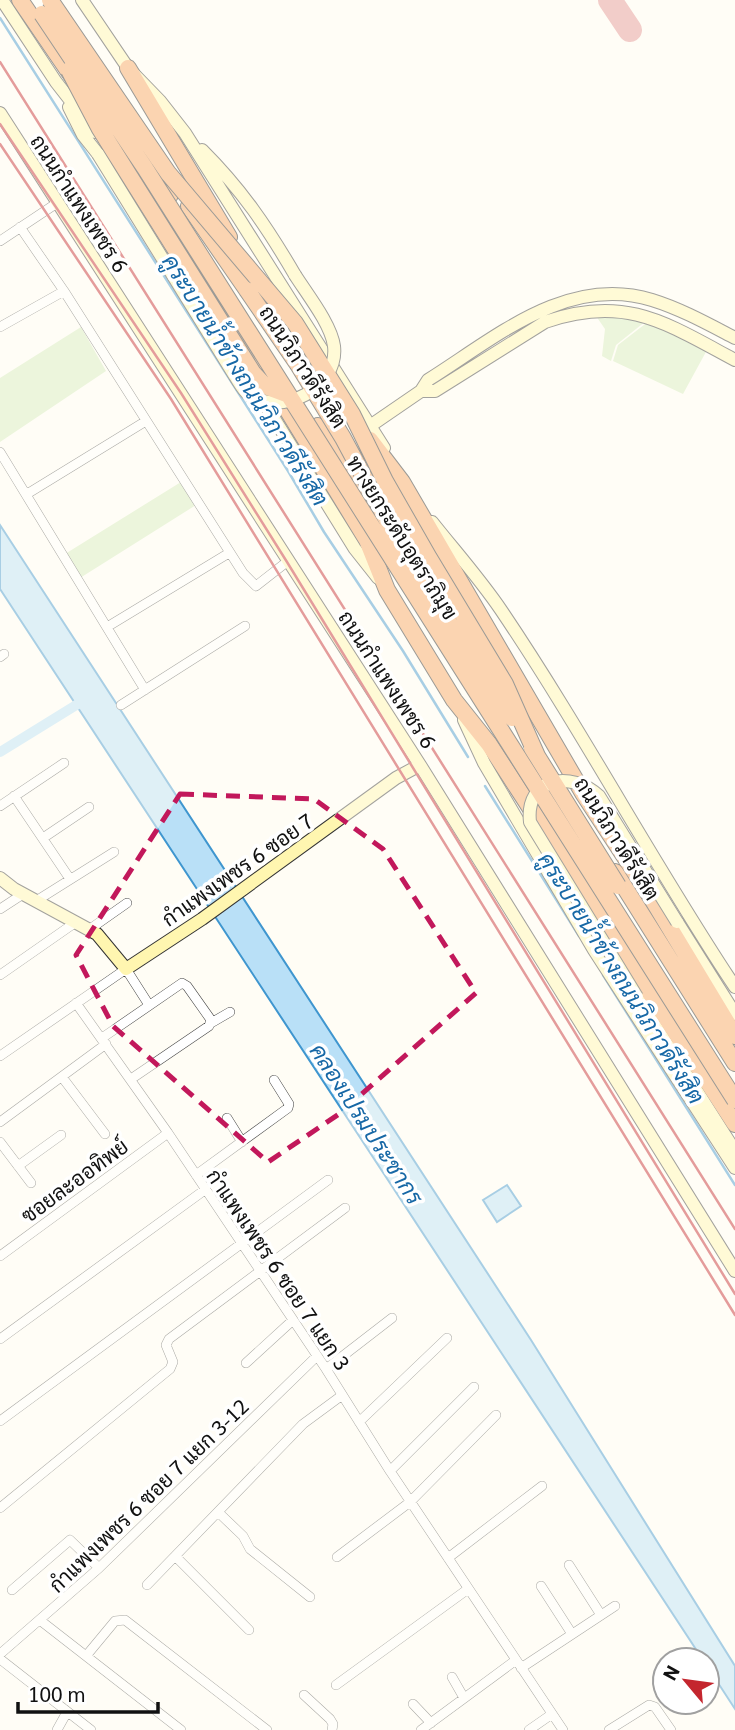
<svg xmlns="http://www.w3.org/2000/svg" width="735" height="1730" font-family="Georgia,Sarabun,serif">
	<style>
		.green { fill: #d5ebbd }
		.water { fill: #b9e0f7; stroke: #3f96cf; stroke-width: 2 }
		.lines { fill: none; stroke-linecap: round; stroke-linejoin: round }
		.stream { stroke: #3f96cf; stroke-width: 2.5 }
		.canal { stroke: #b9e0f7; stroke-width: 10 }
		.taxiway { stroke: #e29292; stroke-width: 24 }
		.street-casing { stroke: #444; stroke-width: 10 }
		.secondary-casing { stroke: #333; stroke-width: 14 }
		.highway-casing { stroke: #222; stroke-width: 18 }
		.street { stroke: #fff; stroke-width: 9 }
		.secondary { stroke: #fff6b0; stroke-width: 12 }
		.highway { stroke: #f5a25d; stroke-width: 16 }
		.rail { stroke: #c4262e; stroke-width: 2.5 }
		.secondary-bridge-casing { stroke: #333; stroke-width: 14; stroke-linecap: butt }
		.highway-bridge-casing { stroke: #222; stroke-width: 18; stroke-linecap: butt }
		.secondary-bridge { stroke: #fff6b0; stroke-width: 12 }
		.highway-bridge { stroke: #f5a25d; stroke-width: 16 }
		.marked { fill: none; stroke: #c2185b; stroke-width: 5; stroke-dasharray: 14 9; stroke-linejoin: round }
		.labels { text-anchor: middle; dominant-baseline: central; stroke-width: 7; stroke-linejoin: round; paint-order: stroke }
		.street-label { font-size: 21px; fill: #111; stroke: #fff }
		.water-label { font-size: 23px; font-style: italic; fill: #1768a6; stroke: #fff }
	</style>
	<rect width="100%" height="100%" fill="#fffdf5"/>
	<!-- green -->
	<path class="green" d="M607,314l39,7 -30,24 -5,16 -9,-5 3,-27 -9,-13z
		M649,321l58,29 -24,44 -70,-33 5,-16z
		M81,327l25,44 -106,71v-64z
		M181,482l15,23 -116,73 -15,-24z"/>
	<!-- water -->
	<path class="water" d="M0,525l531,815 204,326v43l-28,-43v-6h-4l-703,-1071z
		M507,1185l14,21 -24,16 -14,-22z"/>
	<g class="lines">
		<!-- stream -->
		<path class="stream" d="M0,18l288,453 36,61 79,119 65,106
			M485,786l94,150
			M603,975l132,210"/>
		<!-- canal -->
		<path class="canal" d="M0,752l86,-53"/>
		<!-- taxiway -->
		<path class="taxiway" d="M610,0l20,30"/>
		<!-- street casing -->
		<g class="street-casing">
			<path id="street" d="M20,227l44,64 179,282 13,13 32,-25
				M0,241l57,-38
				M0,327l64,-36
				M0,452l145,238
				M27,494l119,-73
				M107,627l122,-74
				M0,657l4,-3
				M121,705l124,-79
				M14,796l56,83
				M0,806l64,-43
				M43,838l46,-31
				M36,901l78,-49
				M0,909l23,-15
				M90,929l37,-26
				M0,975l76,-53
				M76,1003l92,130 158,236 64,102 173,259
				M211,1023l19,-11
				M102,1038l80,-55 5,3 24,34 -2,6 -78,53
				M0,1056l126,-87 23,36
				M62,1077l43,57
				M227,1118l15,24
				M0,1122l106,-78
				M0,1142l31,41
				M18,1166l43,-31
				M196,1175l92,-67 1,-4 -15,-24
				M0,1256l168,-123
				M0,1339l206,-150
				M246,1363l47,-43
				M326,1369l66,-51
				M0,1421l328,-241
				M359,1422l88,-84
				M390,1471l84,-84
				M0,1508l170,-139 3,-7 -7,-17 3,-6 176,-131
				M218,1512l25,24 7,13 60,48
				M175,1556l74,74
				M337,1557l73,-55 86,-87
				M448,1558l94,-72
				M569,1565l32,50
				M147,1585l156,-161 38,-28
				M541,1586l31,48
				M12,1590l58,-50 29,28
				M41,1621l140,109
				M0,1654l99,-86 218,-212
				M86,1656l29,-35 10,-1 142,110
				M0,1659l91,71
				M521,1668l94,-62
				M452,1677l12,21
				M336,1685l132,-96
				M304,1695l26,24 3,5 -1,6
				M413,1704l18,19
				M57,1730l10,-18
				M421,1730l95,-70
				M529,1730l23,-16
				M609,1730l40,-25 6,2 16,23"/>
		</g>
		<!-- secondary casing -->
		<g class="secondary-casing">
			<path id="secondary" d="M2,0l54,82 39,50
				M82,0l46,68 32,33 25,32 199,315
				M69,107l14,28 15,19
				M0,113l420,652 315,506
				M202,150c40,40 65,77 93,125
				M244,370l111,179 23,29
				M421,391h14l110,-69c80,-28 121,1 190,38
				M370,426l51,-35 7,-11c67,-42 139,-106 224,-80 29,9 56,24 83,38
				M432,522c23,29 48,57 69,88 83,123 152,254 234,377
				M464,720l20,43 110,187 141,218
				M0,878l14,11 83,45 29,35 76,-50 194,-141 24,-13
				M677,922l58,92
				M637,997l98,154"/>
		</g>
		<!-- highway casing -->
		<g class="highway-casing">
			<path id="highway" d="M20,0l56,82
				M128,68l101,169
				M143,148l27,47
				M189,206l58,84
				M166,221l86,131 115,188 20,50 67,110 35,44 246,380
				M318,426l68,104
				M370,440l32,42 181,311 65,99 87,144
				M615,872l120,191"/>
		</g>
		<!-- street -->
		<use href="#street" class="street"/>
		<!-- secondary -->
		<use href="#secondary" class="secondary"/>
		<!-- highway -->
		<use href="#highway" class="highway"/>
		<!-- rail -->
		<path class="rail" d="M0,62l735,1167
			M0,124l181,269 106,169 448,732
			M0,144l171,255 564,916"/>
		<!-- secondary-bridge casing -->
		<g class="secondary-bridge-casing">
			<path id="secondary-bridge" d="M98,154l137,222c4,6 8,14 13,18 33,24 91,-6 86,-48 -3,-22 -27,-52 -39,-71
				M637,997l-107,-175c-5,-45 41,-52 69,-26l78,126"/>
		</g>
		<!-- highway-bridge casing -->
		<g class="highway-bridge-casing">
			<path id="highway-bridge" d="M50,0l118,173 127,150 57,91 33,67 44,77 76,126 32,72
				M42,14l103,154 590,932
				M69,70l31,59 153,244 12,13 24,9
				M247,290l52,76 44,72 68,127 101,153
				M532,748l86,138"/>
		</g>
		<!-- secondary-bridge -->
		<use href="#secondary-bridge" class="secondary-bridge"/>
		<!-- highway-bridge -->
		<use href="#highway-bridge" class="highway-bridge"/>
	</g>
	<!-- marked area -->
	<path d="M0 0H735V1730H0ZM180,794l134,5 69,50 93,144 -137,121 -71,48 -155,-136 -37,-71z" fill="#fffdf5" fill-opacity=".55" fill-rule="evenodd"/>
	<path class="marked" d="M180,794l134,5 69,50 93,144 -137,121 -71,48 -155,-136 -37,-71z"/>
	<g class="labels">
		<!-- street labels -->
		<g class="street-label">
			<text transform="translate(80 203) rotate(57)">ถนนกำแพงเพชร 6</text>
			<text transform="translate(304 366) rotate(57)">ถนนวิภาวดีรังสิต</text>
			<text transform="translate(403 537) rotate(58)">ทางยกระดับอุตราภิมุข</text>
			<text transform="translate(388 679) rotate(57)">ถนนกำแพงเพชร 6</text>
			<text transform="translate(618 838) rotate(58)">ถนนวิภาวดีรังสิต</text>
			<text transform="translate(237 869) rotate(-35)">กำแพงเพชร 6 ซอย 7</text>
			<text transform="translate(74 1180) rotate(-36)">ซอยละออทิพย์</text>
			<text transform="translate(279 1269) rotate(56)">กำแพงเพชร 6 ซอย 7 แยก 3</text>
			<text transform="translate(148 1495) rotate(-44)">กำแพงเพชร 6 ซอย 7 แยก 3-12</text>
		</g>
		<!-- water labels -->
		<g class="water-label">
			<text transform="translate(247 379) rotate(58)">คูระบายน้ำข้างถนนวิภาวดีรังสิต</text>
			<text transform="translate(623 977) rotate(58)">คูระบายน้ำข้างถนนวิภาวดีรังสิต</text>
			<text transform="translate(368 1123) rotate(57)">คลองเปรมประชากร</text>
		</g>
	</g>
	<!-- north arrow -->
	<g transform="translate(686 1681) rotate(299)"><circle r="33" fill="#ffffff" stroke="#a0a0a0" stroke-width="2"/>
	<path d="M0-5L12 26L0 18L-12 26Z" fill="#c4262e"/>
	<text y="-10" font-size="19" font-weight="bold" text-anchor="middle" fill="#111111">N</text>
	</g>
	<!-- scale -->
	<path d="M18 1702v10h140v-10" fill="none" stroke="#111111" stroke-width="3.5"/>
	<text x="28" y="1702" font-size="21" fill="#111111" stroke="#ffffff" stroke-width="5" paint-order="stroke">100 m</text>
</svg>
